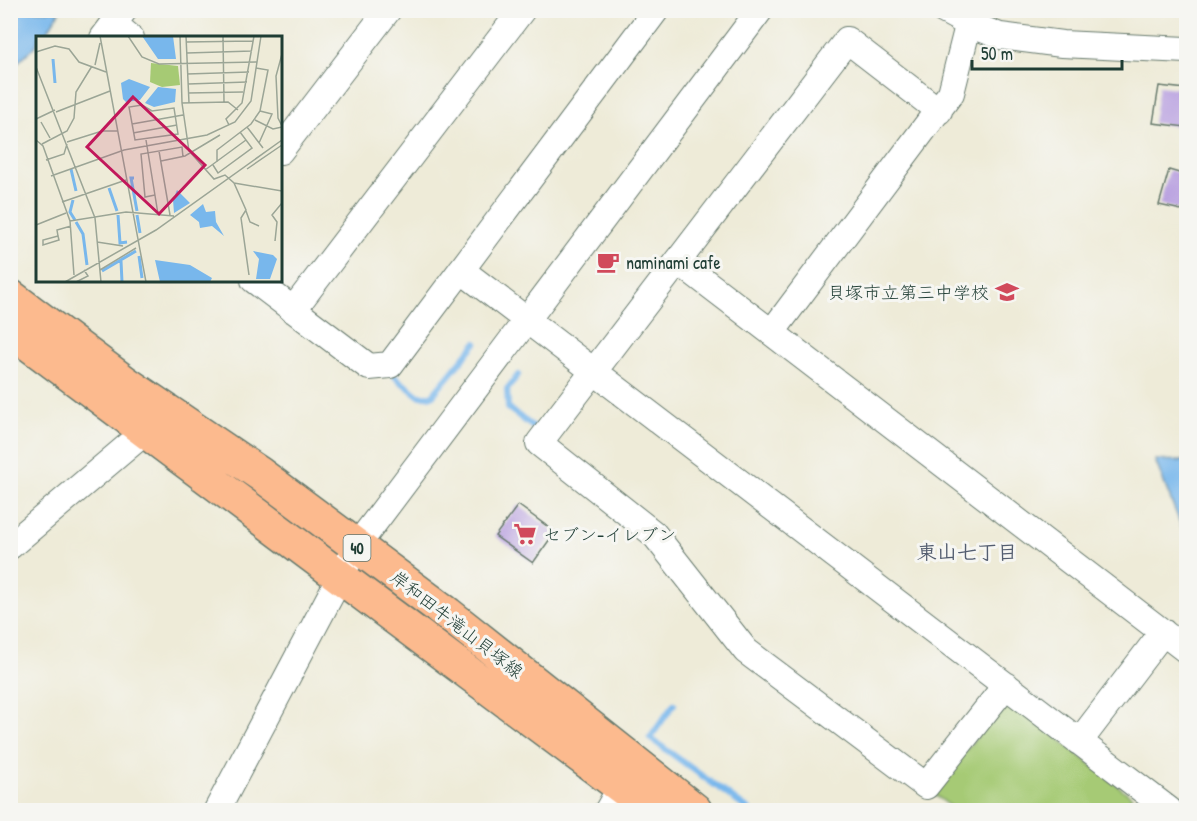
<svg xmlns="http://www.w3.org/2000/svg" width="1197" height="821" font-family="'Patrick Hand','Klee One',sans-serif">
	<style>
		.green { fill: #a6ca74; stroke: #628454; stroke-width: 1.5 }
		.water { fill: #78b7ec; stroke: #4c7a90; stroke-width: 1.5 }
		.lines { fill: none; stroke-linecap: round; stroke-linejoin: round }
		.stream { stroke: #78b7ec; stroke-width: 6 }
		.building { fill: #b59bdf }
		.minor-casing { stroke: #677a6d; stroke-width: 28 }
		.major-casing { stroke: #677a6d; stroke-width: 36 }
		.minor { stroke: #fff; stroke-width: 26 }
		.major { stroke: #fcba8e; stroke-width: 33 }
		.labels { text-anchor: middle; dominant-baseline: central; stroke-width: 6; stroke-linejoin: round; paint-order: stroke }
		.shield { fill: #f6f6f2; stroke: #60746d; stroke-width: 1.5 }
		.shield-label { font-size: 16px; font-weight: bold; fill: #1f3d34 }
		.poi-label { font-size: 18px; fill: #1f3d34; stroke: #f6f6f2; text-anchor: start }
		.street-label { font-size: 18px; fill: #1f3d34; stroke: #f6f6f2 }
		.neighbourhood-label { font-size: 20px; font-weight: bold; fill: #545e70; stroke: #f6f6f2 }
		.inset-river { fill: none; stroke: #78b7ec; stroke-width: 3 }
		.inset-road { fill: none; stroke: #9ba596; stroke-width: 1.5 }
		.view { fill: #c2185b; fill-opacity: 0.15; stroke: #c2185b; stroke-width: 3 }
		.inset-edge { fill: none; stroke: #1f3d34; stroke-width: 3 }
	</style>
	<rect width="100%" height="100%" fill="#f6f6f2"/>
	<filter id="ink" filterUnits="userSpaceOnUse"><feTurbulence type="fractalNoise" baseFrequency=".0167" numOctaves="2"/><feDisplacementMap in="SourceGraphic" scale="12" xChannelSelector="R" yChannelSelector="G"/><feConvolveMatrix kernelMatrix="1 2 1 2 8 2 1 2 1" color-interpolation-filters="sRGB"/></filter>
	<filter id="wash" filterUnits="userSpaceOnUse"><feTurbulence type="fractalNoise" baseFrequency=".008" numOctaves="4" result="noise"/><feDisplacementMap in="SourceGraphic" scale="24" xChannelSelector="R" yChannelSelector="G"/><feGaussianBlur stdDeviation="1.35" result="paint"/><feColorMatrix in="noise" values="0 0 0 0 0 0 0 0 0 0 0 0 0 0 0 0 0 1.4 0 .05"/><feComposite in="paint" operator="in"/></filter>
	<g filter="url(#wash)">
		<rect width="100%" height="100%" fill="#eeebd8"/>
		<!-- green -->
		<path class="green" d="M1003,704l13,1 116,92 -11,13h-165l-24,-17z"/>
		<!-- water -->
		<path class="water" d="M11,10l49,1 -16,26 -6,1 -1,6 -26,25z
			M1155,460l31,1v77z"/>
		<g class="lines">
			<!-- stream -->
			<path class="stream" d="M10,83l2,1
				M518,375l-11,14 1,19 28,21
				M395,377l24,19h13l44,-53
				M674,704l-24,34 99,72"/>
		</g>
		<g id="blocks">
			<!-- building -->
			<path class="building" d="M1159,86l27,3v38l-33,-4z
				M1169,170l17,5v36l-27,-6z
				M518,505l37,27 -22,31 -38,-27z"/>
		</g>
	</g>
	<g filter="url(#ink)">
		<use href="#blocks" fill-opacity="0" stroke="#677a6d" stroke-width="1.5"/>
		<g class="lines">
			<!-- minor casing -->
			<g class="minor-casing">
				<path id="minor" d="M943,10l26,14 31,12 62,8 124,6
					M114,24l17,14
					M103,38l21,-28
					M939,111l-92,-71 -308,403 115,91 92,117 180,135 80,-101
					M280,151l108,-141
					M678,261l508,389
					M461,270l708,540
					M254,280l115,87 21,-2 266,-355
					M293,310l229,-300
					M772,332l179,-239 21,-83
					M10,546l136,-115
					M1079,742l84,-110
					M217,810l139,-263 404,-537
					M608,810l13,-23"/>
			</g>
			<!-- major casing -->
			<g class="major-casing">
				<path id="major" d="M10,296l116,87 134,91 188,140 247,196
					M10,330l642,480"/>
			</g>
			<!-- minor -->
			<use href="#minor" class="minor"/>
			<!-- major -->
			<use href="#major" class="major"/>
		</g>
	</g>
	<!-- icons -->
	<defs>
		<g id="cafe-bare" transform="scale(1.8)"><path d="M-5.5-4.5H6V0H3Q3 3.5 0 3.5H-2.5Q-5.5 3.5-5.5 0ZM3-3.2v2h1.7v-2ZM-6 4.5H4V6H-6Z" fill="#d1495b" stroke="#f6f6f2" stroke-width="2.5" paint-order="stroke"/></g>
		<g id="school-bare" transform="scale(1.8)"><path d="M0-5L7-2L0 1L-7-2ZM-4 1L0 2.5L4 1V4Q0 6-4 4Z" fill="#d1495b" stroke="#f6f6f2" stroke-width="2.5" paint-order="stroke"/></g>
		<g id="supermarket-bare" transform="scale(1.8)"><path d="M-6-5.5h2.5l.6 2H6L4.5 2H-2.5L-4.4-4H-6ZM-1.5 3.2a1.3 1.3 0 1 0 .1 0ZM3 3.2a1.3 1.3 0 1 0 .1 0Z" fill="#d1495b" stroke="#f6f6f2" stroke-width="2.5" paint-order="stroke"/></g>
	</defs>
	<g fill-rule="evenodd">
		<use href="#cafe-bare" x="608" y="262"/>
		<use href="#school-bare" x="1007" y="292"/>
		<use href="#supermarket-bare" x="525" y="534"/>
	</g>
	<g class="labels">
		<!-- shield labels -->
		<rect class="shield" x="343.5" y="535" width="27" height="26" rx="4.5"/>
		<g class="shield-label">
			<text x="357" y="548">40</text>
		</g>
		<!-- poi labels -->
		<g class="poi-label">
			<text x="626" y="262">naminami cafe</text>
			<text x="989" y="292" text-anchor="end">貝塚市立第三中学校</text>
			<text x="543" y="534">セブン-イレブン</text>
		</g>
		<!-- street labels -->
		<g class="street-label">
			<text transform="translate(457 624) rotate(38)">岸和田牛滝山貝塚線</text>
		</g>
		<!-- neighbourhood labels -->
		<g class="neighbourhood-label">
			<text x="967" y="551">東山七丁目</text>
		</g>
	</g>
	<!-- overview -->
	<g transform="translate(36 36)">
		<rect width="246" height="246" fill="#eeebd8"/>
		<path d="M115,27l27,3 2,19 -18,2 -12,-5z" fill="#a6ca74"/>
		<path d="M106,0h31l3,23h-18zM93,43l21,8 -10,13 -14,2 -3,-3 -2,-16zM122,51l18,2 -1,13 -21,5 -9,-4zM141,154l13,13 -16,10 -1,-13zM167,168l3,8 9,-1 1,11 8,14 -12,-10 -12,2 -1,-6 -9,-7zM217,215l20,4 4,4 -7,20h-14l3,-20zM119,224l35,5 22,13 -2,4h-50z" fill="#78b7ec"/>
		<path class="inset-river" d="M17,23l2,24M35,133l5,22M98,142h-3l6,33M73,152l8,23M37,164l-3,12 5,8M82,179l2,28 7,-1M101,179l3,18M40,186l7,12 4,31M103,220l3,22M85,225l1,21M66,235l34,-20"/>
		<path class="inset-road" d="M64,0l46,246M92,0l14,21 17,7 98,-2M144,0l2,67 7,48 25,28 11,-4 9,8 12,27 -5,8 8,57M150,0l3,67M187,0l1,66M150,6l67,-1M0,16l19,-6 14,3 10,13 27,10M151,17l65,-2M246,18l-6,22 2,42 4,8M59,29l5,-22M0,31l59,151 6,64M151,38l62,-2M152,48l59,-2M152,57l55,-1M146,67l46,-1 10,8M106,69l10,6 22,-3 4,26 -43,6 -6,-33zM20,76l54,-21M0,83l19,-9M219,84l18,9 9,-2M5,86l9,16M96,88l51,-9M193,89l-3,-6 16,-16 12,-67M211,91l16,21M97,97l44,-8M0,104l7,6 27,75 4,54M110,104l12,74M31,106l35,-11h16M223,107l13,-29 -12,-3M6,108l25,-13 7,-13 2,-26 16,-26M123,115l11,64M10,124l18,-6 3,-10M125,125l24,-5 35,-21M181,126v-12l34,-26 9,-13 8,-41 -12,-2M177,129l5,8 34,-25 -12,-16M211,133l35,-24M169,134l41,-30M15,140l73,-26 83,-15 28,-13 16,-21 10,-65M0,143v27M198,147l48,8M119,159l-10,2 -4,-43 41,-7 1,10M26,166l64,-22M210,175l4,11 9,4M34,185l56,-9 48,4M0,189l30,-12M22,200l-15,4v5l16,-5 -1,-4 -1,-6 14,-4M239,205l2,-19 -5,-7 10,-12M61,206l26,4M64,234l36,-22M29,246l91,-52 126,-90M40,246l12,-6 -4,-6"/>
		<path class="view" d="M97,61l72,68 -46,49 -72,-67z"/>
		<rect width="246" height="246" class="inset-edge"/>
	</g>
	<!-- margin -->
	<rect width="1197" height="821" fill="none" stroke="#f6f6f2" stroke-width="36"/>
	<!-- scale -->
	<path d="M972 60v9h150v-9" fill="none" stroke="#1f3d34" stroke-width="3"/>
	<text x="981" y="60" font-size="18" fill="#1f3d34" stroke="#f6f6f2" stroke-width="4.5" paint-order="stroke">50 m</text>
</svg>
